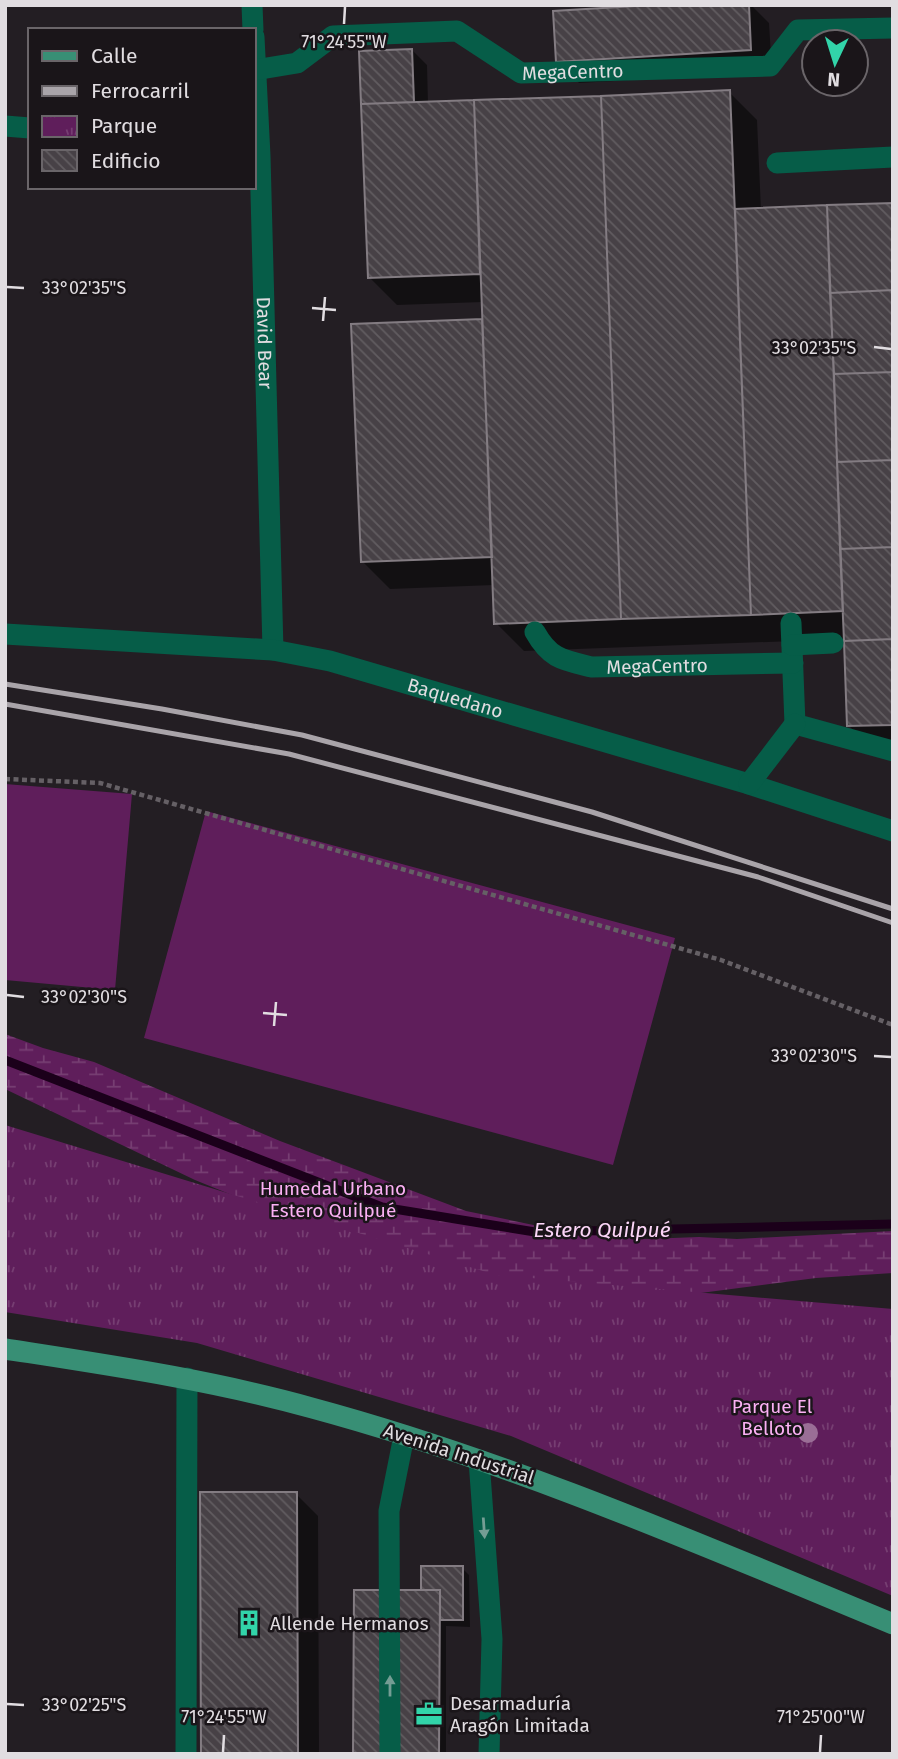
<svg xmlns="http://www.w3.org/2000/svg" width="898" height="1759" font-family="'Fira Sans',sans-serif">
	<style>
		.grass { fill: #5f1e5b }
		.wetland { fill: url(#wetland-marsh) }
		.park { fill: url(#park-tufts) }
		.shadow { fill: #0007 }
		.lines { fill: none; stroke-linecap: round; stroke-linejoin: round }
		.stream { stroke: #1b001a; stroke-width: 9 }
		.building { fill: url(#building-back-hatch); stroke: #837c82; stroke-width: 2 }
		.path { stroke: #656065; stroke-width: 4.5; stroke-dasharray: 5 3.5; stroke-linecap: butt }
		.minor { stroke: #065d48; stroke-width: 21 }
		.major { stroke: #388f75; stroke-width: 21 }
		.rail { stroke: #a9a4a9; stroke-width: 5 }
		.tree { fill: #9a6e96 }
		.oneway { fill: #749d94 }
		.ticks { fill: none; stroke: #e1dde1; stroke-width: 2.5 }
		.labels { text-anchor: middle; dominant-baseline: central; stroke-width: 5; stroke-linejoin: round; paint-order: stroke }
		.street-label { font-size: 19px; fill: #e1dde1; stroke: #1a1519 }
		.park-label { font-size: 19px; fill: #fbb0f4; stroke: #1a1519 }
		.poi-label { font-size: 19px; fill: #e1dde1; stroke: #1a1519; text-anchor: start }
		.water-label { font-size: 21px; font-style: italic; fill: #fcd6f8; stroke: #1a1519 }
		.ticks-label { font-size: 18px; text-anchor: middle; fill: #e1dde1; stroke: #1a1519; stroke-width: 5; stroke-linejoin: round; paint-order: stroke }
	</style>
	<defs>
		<pattern id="wetland-marsh" width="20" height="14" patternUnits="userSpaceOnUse" patternTransform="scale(1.75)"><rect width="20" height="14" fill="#5f1e5b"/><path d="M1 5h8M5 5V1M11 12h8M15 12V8" fill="none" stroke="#763e72"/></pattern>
		<pattern id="park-tufts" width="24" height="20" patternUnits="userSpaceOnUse" patternTransform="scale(1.75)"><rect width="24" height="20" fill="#5f1e5b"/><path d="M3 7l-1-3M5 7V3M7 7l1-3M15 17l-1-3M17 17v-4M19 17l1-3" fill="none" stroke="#763e72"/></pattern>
		<pattern id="building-back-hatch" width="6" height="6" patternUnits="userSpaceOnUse" patternTransform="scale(1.75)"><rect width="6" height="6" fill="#474146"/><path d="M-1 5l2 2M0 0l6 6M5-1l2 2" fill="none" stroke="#615c60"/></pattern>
	</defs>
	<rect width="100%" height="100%" fill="#231e23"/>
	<!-- grass -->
	<path class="grass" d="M5,784l127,10 -17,196 -110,-10z
		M206,811l469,127 -62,227 -469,-127z"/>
	<!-- wetland -->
	<path class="wetland" d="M5,1034l38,14 51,14 186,79 186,70 111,23 70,5 52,-2 38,2 156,-8v42l-77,5 -154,20 -96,-3 -241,-62 -130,-53 -190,-91z"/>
	<!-- park -->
	<path class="park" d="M5,1125l491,150 397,34v287l-382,-160 -314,-93 -192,-31z"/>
	<!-- shadow -->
	<path class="shadow" d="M683,5h68l18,18 3,49 -193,11 -21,-22z
		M412,50l15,15 1,38 301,-11 28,28 4,90 132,-6v549h-16l-28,-27 -3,-87 -322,12 -28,-28 -2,-38 -104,4 -28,-28 -9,-235 131,-5 -1,-19 -86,3 -28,-28 -8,-225z
		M296,1494l22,22 1,238h-117z
		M462,1568l7,7 1,52 -24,-1v128h-91l67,-162z"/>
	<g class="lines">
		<!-- stream -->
		<path class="stream" d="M5,1060l377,147 153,25 358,-8"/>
	</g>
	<!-- building -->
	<path class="building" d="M653,5h96l2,45 -195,12 -3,-51z
		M412,49l2,53 -53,2 -2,-53z
		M730,90l21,525 -130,4 -20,-523z
		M601,96l20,523 -127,5 -20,-524z
		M474,100l6,174 -112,4 -7,-174z
		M893,203v87l-63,3 -3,-88z
		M827,205l16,406 -92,4 -16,-406z
		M893,290v82l-59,2 -4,-81z
		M482,319l10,238 -131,5 -10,-238z
		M893,372v88l-56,2 -3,-88z
		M893,460v87l-53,2 -3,-87z
		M893,547v92l-49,2 -4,-92z
		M893,639v86l-46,1 -3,-85z
		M200,1492h97l1,262h-97z
		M421,1566h42v54h-23v-30h-19z
		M354,1590h86l-1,164h-86z"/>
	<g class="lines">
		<!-- path -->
		<path class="path" d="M5,779l95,4 621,177 172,65"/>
		<!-- minor -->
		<g class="minor">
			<path d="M252,5l1,25"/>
			<path id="s1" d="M254,37l6,119 13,494"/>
			<path id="s2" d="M255,70l42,-7 36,-27 124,-5 64,42 249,-7 28,-36 95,-2"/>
			<path d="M5,126l25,2"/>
			<path d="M777,163l116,-6"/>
			<path d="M791,623l4,101 98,27"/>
			<path id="s3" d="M535,632c15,27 28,28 57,35l201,-4"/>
			<path id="s4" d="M5,634l268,16 57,11 419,123 144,47"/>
			<path d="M792,645l41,-2"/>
			<path d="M749,784l46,-60"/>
			<path d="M479,1460l13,179 -3,115"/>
			<path d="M186,1754l1,-376"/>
			<path d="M390,1754l-1,-243 15,-75"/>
		</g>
		<!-- major -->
		<path class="major" d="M5,1349c103,16 207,31 307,59 200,54 390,137 581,216"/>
		<!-- rail -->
		<path class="rail" d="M5,684l157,25 140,26 290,77 301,97
			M5,704l284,50 469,123 135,46"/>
	</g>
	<!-- trees -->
	<circle class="tree" cx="808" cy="1433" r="10"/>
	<!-- one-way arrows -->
	<defs><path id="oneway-solid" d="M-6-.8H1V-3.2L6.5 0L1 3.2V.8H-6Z" transform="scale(1.75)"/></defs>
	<g class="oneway">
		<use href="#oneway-solid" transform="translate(484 1528) rotate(86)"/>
		<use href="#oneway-solid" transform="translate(390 1686) rotate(-90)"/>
	</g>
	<!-- ticks -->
	<path class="ticks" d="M344,24l1,-17M7,287l17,1M312,308l24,2M323,321l2,-24M874,347l17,2M7,995l17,2M263,1013l24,2M274,1026l2,-24M874,1056l17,1M7,1704l17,1M223,1752l1,-17M820,1752l1,-17"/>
	<!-- icons -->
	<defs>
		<g id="building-bare" transform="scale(2.1)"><path d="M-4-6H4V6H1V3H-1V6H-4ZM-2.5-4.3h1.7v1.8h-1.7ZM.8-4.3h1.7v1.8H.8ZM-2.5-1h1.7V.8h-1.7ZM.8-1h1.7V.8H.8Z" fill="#32d4a9" stroke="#1a1519" stroke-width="2.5" paint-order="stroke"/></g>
		<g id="office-bare" transform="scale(2.1)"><path d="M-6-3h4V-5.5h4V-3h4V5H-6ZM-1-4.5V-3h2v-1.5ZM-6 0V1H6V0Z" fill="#32d4a9" stroke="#1a1519" stroke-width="2.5" paint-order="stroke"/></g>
	</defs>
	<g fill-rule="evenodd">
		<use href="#building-bare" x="249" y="1623"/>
		<use href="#office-bare" x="429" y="1714"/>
	</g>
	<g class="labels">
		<!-- street labels -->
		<g class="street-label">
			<text stroke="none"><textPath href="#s2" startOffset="340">MegaCentro</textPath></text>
			<text stroke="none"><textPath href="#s1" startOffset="306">David Bear</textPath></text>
			<text stroke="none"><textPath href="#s3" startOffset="135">MegaCentro</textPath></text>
			<text stroke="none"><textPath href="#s4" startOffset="457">Baquedano</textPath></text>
			<text transform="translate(459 1454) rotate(18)">Avenida Industrial</text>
		</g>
		<!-- park labels -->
		<g class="park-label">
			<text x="333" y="1188">Humedal Urbano<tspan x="333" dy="22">Estero Quilpué</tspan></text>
			<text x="772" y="1406">Parque El<tspan x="772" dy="22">Belloto</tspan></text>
		</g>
		<!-- poi labels -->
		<g class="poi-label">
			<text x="270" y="1623">Allende Hermanos</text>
			<text x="450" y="1703">Desarmaduría<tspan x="450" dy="22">Aragón Limitada</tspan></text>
		</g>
		<!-- water labels -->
		<g class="water-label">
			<text x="602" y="1230">Estero Quilpué</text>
		</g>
	</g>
	<g class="ticks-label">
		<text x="344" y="48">71°24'55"W</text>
		<text x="84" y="294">33°02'35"S</text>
		<text x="814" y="354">33°02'35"S</text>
		<text x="84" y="1003">33°02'30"S</text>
		<text x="814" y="1062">33°02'30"S</text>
		<text x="84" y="1711">33°02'25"S</text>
		<text x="224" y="1723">71°24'55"W</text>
		<text x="821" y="1723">71°25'00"W</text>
	</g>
	<!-- border -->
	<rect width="898" height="1759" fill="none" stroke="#e1dde1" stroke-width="14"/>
	<!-- legend -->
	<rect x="28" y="28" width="228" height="161" fill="#1a1519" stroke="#6a6569" stroke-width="2"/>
	<rect x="42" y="51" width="35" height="10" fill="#388f75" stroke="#6a6569" stroke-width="2"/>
	<text x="91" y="63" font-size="21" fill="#e1dde1">Calle</text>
	<rect x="42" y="86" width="35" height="10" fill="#a9a4a9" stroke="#6a6569" stroke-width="2"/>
	<text x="91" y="98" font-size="21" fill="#e1dde1">Ferrocarril</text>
	<rect x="42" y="116" width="35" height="21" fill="url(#park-tufts)" stroke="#6a6569" stroke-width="2"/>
	<text x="91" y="133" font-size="21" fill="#e1dde1">Parque</text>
	<rect x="42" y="150" width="35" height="21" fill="url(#building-back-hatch)" stroke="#6a6569" stroke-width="2"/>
	<text x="91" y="168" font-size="21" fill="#e1dde1">Edificio</text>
	<!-- north arrow -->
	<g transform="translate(835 63) rotate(184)"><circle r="33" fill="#1a1519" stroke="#6a6569" stroke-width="2"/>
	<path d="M0-5L12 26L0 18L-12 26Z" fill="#32d4a9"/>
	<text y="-10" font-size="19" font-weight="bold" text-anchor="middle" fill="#e1dde1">N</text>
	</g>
</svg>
